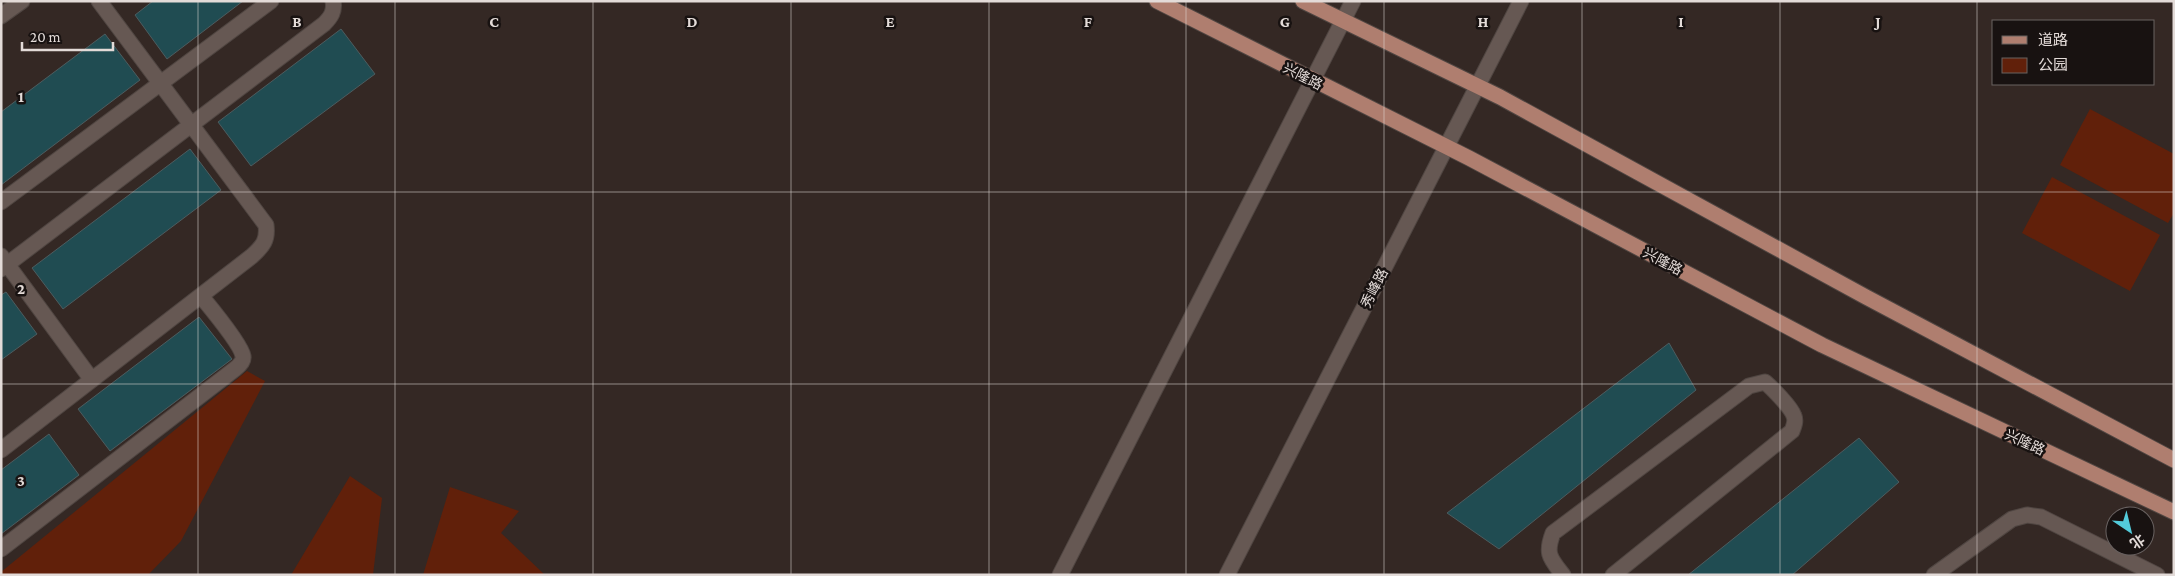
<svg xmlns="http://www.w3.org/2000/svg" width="2175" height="576" font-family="'Crimson Pro','Noto Sans SC',serif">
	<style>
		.green { fill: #61200a }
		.building { fill: #204c52; stroke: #4d5c5f }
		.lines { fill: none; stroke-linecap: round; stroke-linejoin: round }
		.minor-casing { stroke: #504642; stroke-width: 17 }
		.major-casing { stroke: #504642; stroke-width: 17 }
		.minor { stroke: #665853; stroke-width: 15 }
		.major { stroke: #af7e6f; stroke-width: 15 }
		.grid { fill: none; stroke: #e3dbd8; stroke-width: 1; stroke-opacity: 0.55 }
		.labels { text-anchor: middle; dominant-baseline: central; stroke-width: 5; stroke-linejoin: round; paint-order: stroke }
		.street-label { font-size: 14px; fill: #e3dbd8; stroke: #181211 }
		.grid-label { font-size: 16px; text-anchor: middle; font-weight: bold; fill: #e3dbd8; stroke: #181211; stroke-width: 5; stroke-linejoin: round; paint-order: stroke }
	</style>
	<rect width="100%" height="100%" fill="#342824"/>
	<!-- green -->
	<path class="green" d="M2090,109l84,45v59l-6,10 -108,-58z
		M2052,177l108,58 -30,56 -108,-58z
		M247,371l18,10 -84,160 -33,34h-147v-3z
		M350,476l32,22 -9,77h-82z
		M450,487l69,24 -18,22 44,42h-122z"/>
	<!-- building -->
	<path class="building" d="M153,1h90l-76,58 -32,-44z
		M341,29l34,45 -124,92 -33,-44z
		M105,34l35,46 -139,105v-73z
		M190,149l31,41 -158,119 -31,-41z
		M6,292l31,42 -36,26v-65z
		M199,317l33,42 -122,92 -32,-42z
		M1669,343l27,47 -197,159 -52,-36z
		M49,434l30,41 -78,59v-64z
		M1859,438l40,44 -107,93h-104z"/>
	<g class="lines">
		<!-- minor casing -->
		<g class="minor-casing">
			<path id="minor" d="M1,16l21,-15
				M1,202l270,-201
				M1,256l91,124
				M1,269l323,-245c7,-7 11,-13 9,-23
				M1,450l251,-194c11,-10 16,-16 14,-31l-167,-224
				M1,549l234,-180c4,-3 9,-8 8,-13 -2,-12 -33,-49 -42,-60
				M1060,575l293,-574
				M1227,575l294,-574
				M1563,575c-13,-17 -18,-21 -10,-42l196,-147 16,-4c7,6 26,25 29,34 2,5 0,10 -2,15l-179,144
				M1934,575l78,-56 15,-4 14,2 116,58"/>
		</g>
		<!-- major casing -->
		<g class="major-casing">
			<path id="major" d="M1157,1l312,157 353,187 352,167
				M1303,1l197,96 366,200 308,163"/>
		</g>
		<!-- minor -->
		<use href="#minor" class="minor"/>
		<!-- major -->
		<use href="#major" class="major"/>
	</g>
	<!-- grid -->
	<path class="grid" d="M198,1v574M395,1v574M593,1v574M791,1v574M989,1v574M1186,1v574M1384,1v574M1582,1v574M1780,1v574M1977,1v574M1,192h2173M1,384h2173"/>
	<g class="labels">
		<!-- street labels -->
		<g class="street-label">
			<text transform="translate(1303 76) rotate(27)">兴隆路</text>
			<text transform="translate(1663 261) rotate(28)">兴隆路</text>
			<text transform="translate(1374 288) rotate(-63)">秀峰路</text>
			<text transform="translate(2025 442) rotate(25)">兴隆路</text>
		</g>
	</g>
	<g class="grid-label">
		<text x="297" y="27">B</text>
		<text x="494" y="27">C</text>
		<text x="692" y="27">D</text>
		<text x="890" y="27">E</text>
		<text x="1088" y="27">F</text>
		<text x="1285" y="27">G</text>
		<text x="1483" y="27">H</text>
		<text x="1681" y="27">I</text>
		<text x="1878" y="27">J</text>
		<text x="21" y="102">1</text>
		<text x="21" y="294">2</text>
		<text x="21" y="486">3</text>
	</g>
	<!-- border -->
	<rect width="2175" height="576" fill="none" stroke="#e3dbd8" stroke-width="5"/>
	<!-- legend -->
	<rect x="1992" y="20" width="162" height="65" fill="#181211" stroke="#696261"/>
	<rect x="2002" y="36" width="25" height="8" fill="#af7e6f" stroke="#696261"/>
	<text x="2038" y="45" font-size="15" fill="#e3dbd8">道路</text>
	<rect x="2002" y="58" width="25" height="15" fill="#61200a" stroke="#696261"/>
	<text x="2038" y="70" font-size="15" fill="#e3dbd8">公园</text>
	<!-- north arrow -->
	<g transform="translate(2130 531) rotate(145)"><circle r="24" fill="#181211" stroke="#696261"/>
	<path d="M0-4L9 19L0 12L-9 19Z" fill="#53cbdb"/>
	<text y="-8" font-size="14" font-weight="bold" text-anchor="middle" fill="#e3dbd8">北</text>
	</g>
	<!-- scale -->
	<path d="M22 42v8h91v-8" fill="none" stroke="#e3dbd8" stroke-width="2.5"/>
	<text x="30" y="42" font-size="15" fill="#e3dbd8" stroke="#181211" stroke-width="4" paint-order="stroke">20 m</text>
</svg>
